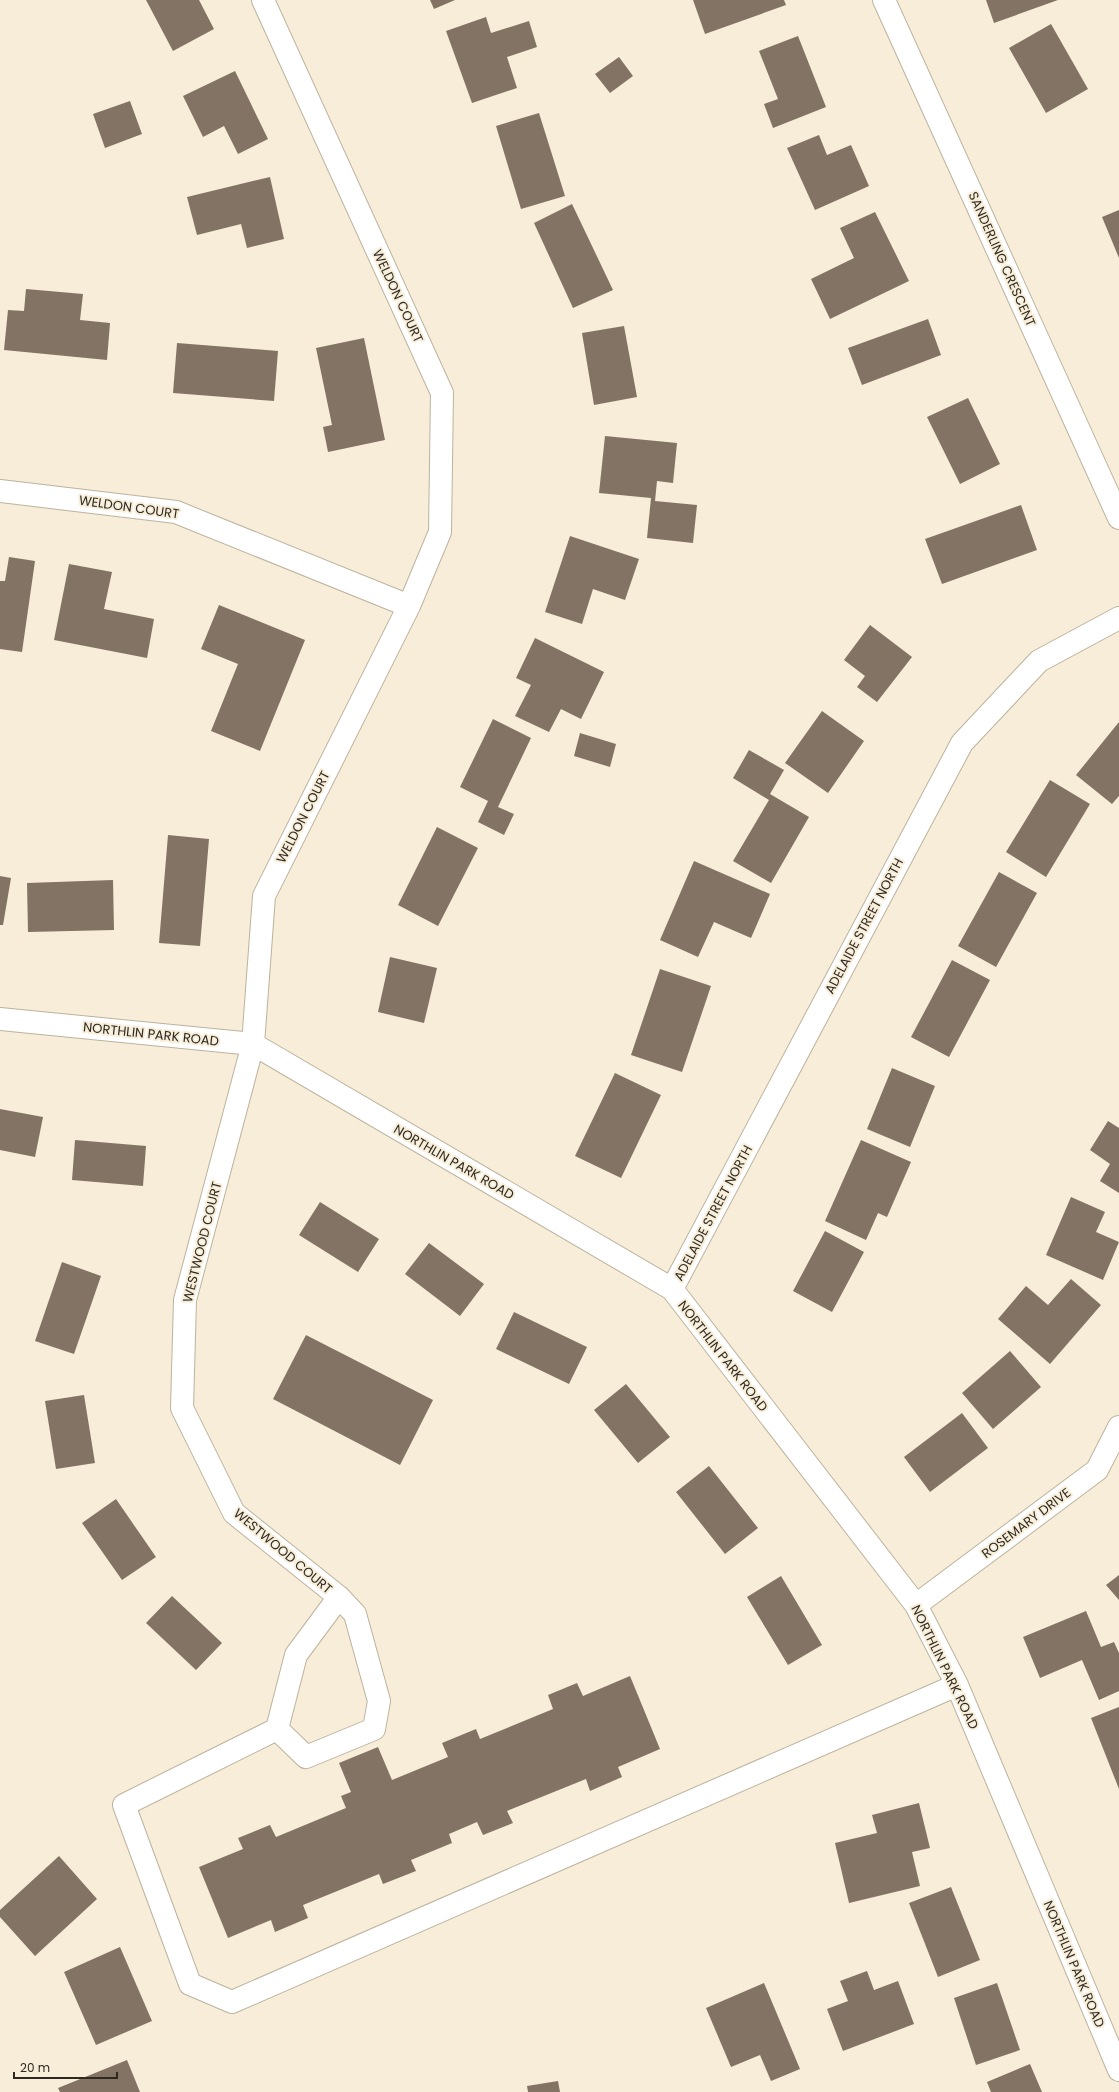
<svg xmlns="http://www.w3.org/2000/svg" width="1119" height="2092" font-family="Poppins,sans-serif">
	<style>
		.building { fill: #837364 }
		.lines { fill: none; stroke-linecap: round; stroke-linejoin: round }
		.minor-casing { stroke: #bcb39e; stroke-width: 24 }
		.minor { stroke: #fff; stroke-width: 22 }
		.labels { text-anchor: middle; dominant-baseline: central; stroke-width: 4; stroke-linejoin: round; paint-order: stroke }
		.street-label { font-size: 13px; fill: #2d2921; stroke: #f7edd8 }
	</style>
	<rect width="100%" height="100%" fill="#f7edd8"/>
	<!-- building -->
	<path class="building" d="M146,0h53l15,29 -41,22z
		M430,0h25l-21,9z
		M693,0h91l2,5 -81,29z
		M986,0h72l-64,23z
		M486,17l5,16 38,-12 8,26 -30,10 10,31 -45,15 -26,-72z
		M1051,24l37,65 -42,24 -37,-65z
		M798,36l28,71 -53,21 -9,-24 14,-5 -19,-48z
		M619,57l14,19 -23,17 -15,-19z
		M235,71l33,68 -30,15 -14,-28 -21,11 -20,-41z
		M130,101l12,33 -37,14 -12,-34z
		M539,113l26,83 -44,13 -25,-83z
		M819,135l8,20 24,-10 18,41 -54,24 -28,-62z
		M270,177l14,62 -37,9 -6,-24 -44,11 -10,-38z
		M572,204l41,86 -40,18 -39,-85z
		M1119,210v48l-17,-41z
		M875,212l34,69 -79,38 -19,-40 43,-21 -14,-30z
		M26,289l57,5 -3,26 30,3 -3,37 -103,-10 4,-40 16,1z
		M928,319l13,36 -79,30 -14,-37z
		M624,326l13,71 -43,8 -12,-72z
		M364,338l21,102 -57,12 -5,-25 9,-2 -16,-77z
		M177,343l101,8 -4,50 -101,-8z
		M968,398l32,66 -40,20 -33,-67z
		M605,436l72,7 -4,40 -16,-2 -2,20 42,4 -4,38 -46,-5 4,-40 -52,-5z
		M1021,505l16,45 -95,34 -17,-45z
		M570,536l69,23 -14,41 -32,-11 -11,35 -37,-12z
		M9,557l26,4 -13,91 -22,-3v-68h5z
		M69,564l43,8 -8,37 50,10 -7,39 -93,-18z
		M219,605l86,35 -45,111 -49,-20 27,-67 -37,-15z
		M870,625l42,32 -35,45 -20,-15 8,-11 -21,-16z
		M535,638l69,34 -23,47 -20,-10 -12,23 -34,-16 16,-31 -15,-7z
		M822,711l42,30 -36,52 -43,-30z
		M493,719l38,19 -33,69 16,7 -10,21 -26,-13 10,-21 -28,-14z
		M1119,722v74l-7,8 -36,-29z
		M580,733l36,11 -6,23 -36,-11z
		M749,750l35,20 -14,24 39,23 -38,66 -38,-22 36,-61 -36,-22z
		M1050,780l40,24 -44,73 -40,-25z
		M437,827l41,21 -40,78 -40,-21z
		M168,835l41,4 -9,107 -41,-3z
		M694,861l76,33 -19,44 -37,-16 -16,35 -38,-17z
		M999,872l38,21 -41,74 -38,-21z
		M0,876l11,2 -8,47h-3z
		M113,880l1,50 -86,2 -1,-49z
		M390,957l47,11 -13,55 -46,-11z
		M952,960l38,20 -41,77 -38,-20z
		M660,969l51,17 -29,86 -51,-17z
		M892,1068l43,18 -25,61 -43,-18z
		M615,1073l46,22 -40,83 -46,-22z
		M0,1109l43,8 -8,40 -35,-7z
		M1108,1121l11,7v65l-19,-12 10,-17 -20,-14z
		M75,1140l71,6 -3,40 -71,-6z
		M861,1140l50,22 -24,55 -9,-4 -12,27 -41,-19z
		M1071,1197l34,15 -9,20 23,10 -16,38 -57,-25z
		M320,1202l59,37 -21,33 -59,-37z
		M825,1231l39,21 -32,60 -39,-21z
		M429,1243l55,41 -24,32 -55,-42z
		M62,1262l39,14 -27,78 -39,-13z
		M1071,1279l30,26 -51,59 -52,-45 28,-33 22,19z
		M514,1312l73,35 -18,37 -73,-35z
		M306,1335l127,65 -33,65 -127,-66z
		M1010,1351l31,36 -48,42 -31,-36z
		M626,1384l44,53 -32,26 -44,-53z
		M84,1395l11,68 -39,6 -11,-68z
		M962,1413l26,35 -58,44 -26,-35z
		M709,1466l49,62 -33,26 -49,-62z
		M116,1499l40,58 -34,23 -40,-57z
		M1119,1575v25l-13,-15z
		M781,1576l41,69 -34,20 -41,-68z
		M172,1596l50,47 -26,27 -50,-47z
		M1086,1611l15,36 13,-5 5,11v38l-20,9 -17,-40 -42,18 -17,-41z
		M630,1676l30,73 -42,18 4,10 -32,14 -4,-12 -79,32 6,12 -30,12 -6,-13 -28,12 3,9 -41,17 5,11 -33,13 -4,-10 -76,31 5,13 -33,14 -4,-12 -43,18 -29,-71 44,-18 -5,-11 32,-13 6,12 70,-29 -5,-12 10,-4 -12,-29 39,-16 14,33 56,-23 -6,-14 34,-14 4,10 73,-30 -5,-14 29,-12 6,13z
		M1119,1707v82l-28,-71z
		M919,1803l11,45 -18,4 8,34 -71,17 -14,-60 42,-10 -5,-18z
		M59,1856l38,43 -62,57 -35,-39v-7z
		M951,1887l29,73 -42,17 -29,-74z
		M120,1947l32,74 -56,24 -32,-73z
		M867,1971l7,19 24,-9 16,43 -71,27 -16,-42 21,-8 -8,-20z
		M764,1983l36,86 -29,12 -11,-26 -29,12 -25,-59z
		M997,1983l23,67 -44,15 -22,-67z
		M127,2060l13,32h-80l-2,-4z
		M1030,2064l12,28h-51l-4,-10z
		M558,2081l2,11h-32l-1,-6z"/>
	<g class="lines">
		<!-- minor casing -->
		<g class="minor-casing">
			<path id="minor" d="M263,0l179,393 -2,139 -31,74 -145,290 -11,148 -68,256 -3,108 52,105 105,84 16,17 24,87 -5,28 -68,28 -29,-28
				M884,0l235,518
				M0,491l176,21 233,94
				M0,1019l253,25 419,245 244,316 41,80 162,385
				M672,1289l290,-546 77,-82 80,-43
				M339,1597l-43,58 -19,74 -153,76 66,179 42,18 725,-317
				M916,1605l181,-135 22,-43"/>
		</g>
		<!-- minor -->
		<use href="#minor" class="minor"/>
	</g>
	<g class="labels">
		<!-- street labels -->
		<g class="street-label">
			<text transform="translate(1002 259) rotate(66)">SANDERLING CRESCENT</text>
			<text transform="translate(398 296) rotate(65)">WELDON COURT</text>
			<text transform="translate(129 507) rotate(8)">WELDON COURT</text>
			<text transform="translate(303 817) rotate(-63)">WELDON COURT</text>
			<text transform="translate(864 926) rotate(-62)">ADELAIDE STREET NORTH</text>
			<text transform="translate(151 1034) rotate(6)">NORTHLIN PARK ROAD</text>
			<text transform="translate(454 1162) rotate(30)">NORTHLIN PARK ROAD</text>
			<text transform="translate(713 1213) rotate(-62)">ADELAIDE STREET NORTH</text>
			<text transform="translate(202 1242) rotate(-76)">WESTWOOD COURT</text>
			<text transform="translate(723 1356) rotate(52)">NORTHLIN PARK ROAD</text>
			<text transform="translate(1026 1523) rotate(-37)">ROSEMARY DRIVE</text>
			<text transform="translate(283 1551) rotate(40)">WESTWOOD COURT</text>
			<text transform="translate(945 1667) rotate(64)">NORTHLIN PARK ROAD</text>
			<text transform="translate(1074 1964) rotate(67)">NORTHLIN PARK ROAD</text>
		</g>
	</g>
	<!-- scale -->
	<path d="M14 2072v6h103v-6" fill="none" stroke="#2d2921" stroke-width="2"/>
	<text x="20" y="2072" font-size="12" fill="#2d2921" stroke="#f7edd8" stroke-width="3" paint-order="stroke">20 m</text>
</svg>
